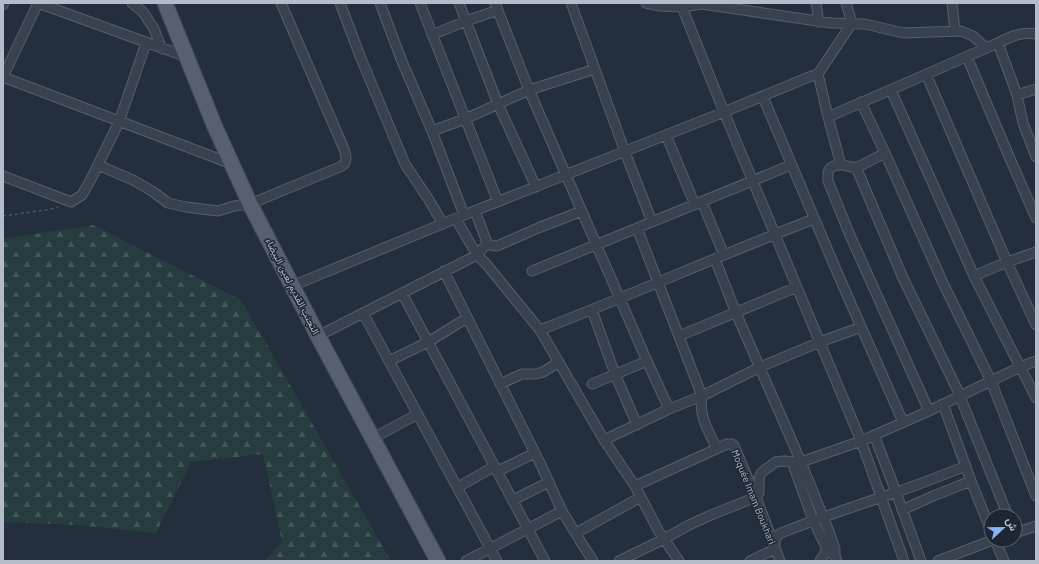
<svg xmlns="http://www.w3.org/2000/svg" width="1039" height="564" font-family="Barlow,Vazirmatn,sans-serif">
	<style>
		.forest { fill: url(#forest-firs) }
		.lines { fill: none; stroke-linecap: round; stroke-linejoin: round }
		.street-casing { stroke: #565f6c; stroke-width: 11 }
		.primary-casing { stroke: #414a57; stroke-width: 17 }
		.path { stroke: #44595c; stroke-width: 1.5; stroke-dasharray: 3 3; stroke-linecap: butt }
		.street { stroke: #38414e; stroke-width: 9 }
		.primary { stroke: #56606e; stroke-width: 15 }
		.labels { text-anchor: middle; dominant-baseline: central; stroke-width: 3; stroke-linejoin: round; paint-order: stroke }
		.street-label { font-size: 10px; fill: #b4bcc9; stroke: #1d2633 }
	</style>
	<defs>
		<pattern id="forest-firs" width="22" height="20" patternUnits="userSpaceOnUse"><rect width="22" height="20" fill="#263c3f"/><path d="M5 1l3.5 6h-7zM16 11l3.5 6h-7z" fill="#435659"/></pattern>
	</defs>
	<rect width="100%" height="100%" fill="#242f3e"/>
	<!-- forest -->
	<path class="forest" d="M93,225l148,75 150,261h-126l17,-20 -19,-87 -72,8 -35,71 -80,-8 -73,-3v-283z"/>
	<g class="lines">
		<!-- street casing -->
		<g class="street-casing">
			<path id="street" d="M38,3l149,54
				M132,3l11,9 11,17 8,20
				M340,3l20,53 45,108 24,36 14,24
				M380,3l21,56 31,72 32,84
				M420,3l78,199
				M459,3l39,101 38,83
				M495,3l34,87 118,271 22,48
				M571,3l54,149 27,70
				M646,3l14,3 22,1 42,105 137,329 43,120
				M816,3l3,19
				M952,3l3,28
				M3,5l1,-2
				M682,7l20,-3 129,19 34,1 38,9 58,-2 12,5 13,12
				M432,35l34,-14 32,-11
				M998,43l19,52 19,-6
				M967,57l41,97 28,64
				M818,74l34,-51 -6,-20
				M926,74l81,188 29,63
				M3,77l229,87
				M3,77l35,-74
				M891,90l83,186 62,122
				M1017,95l6,28 13,34
				M763,97l74,175 66,150
				M861,102l24,51 58,130 48,98 45,115
				M828,117l13,48
				M432,131l33,-12 64,-29 66,-21
				M666,135l29,70
				M885,153c-9,4 -19,11 -28,14 -5,1 -11,-2 -16,-2 -12,0 -14,5 -13,16l21,52 80,178
				M98,165l35,15 19,11 16,12 18,4 32,4 16,-5 16,-2 92,-38c6,-5 4,-11 2,-17l-63,-146
				M856,167l47,111 54,111 51,127
				M3,176l68,26 11,-7 10,-18 27,-55 27,-79
				M702,202l22,53
				M475,211l13,34
				M456,219l21,36 10,10 53,65 64,110 31,46 23,44 21,31
				M637,228l65,168c-4,19 7,36 15,53
				M715,259l21,54 65,149 29,72 5,15v7l2,5
				M444,271l97,194 21,46 17,28 14,22
				M532,271l259,-106
				M974,276l33,-14 29,-10
				M292,286l172,-71 260,-103 85,-35 9,-3 10,43 170,-74c12,-6 24,-12 38,-9
				M402,293l143,268
				M592,310l23,64 22,51
				M363,313l134,248
				M540,330c92,-35 182,-76 274,-111
				M318,336l159,-81c4,-4 7,-11 13,-10 3,0 5,1 7,1l41,-18 44,-17
				M679,336l118,-49
				M389,361l39,-19 39,-24
				M500,384l22,-10h14l7,-2 16,-10
				M592,384l55,-23
				M943,404l28,77 20,50
				M874,435l22,57 25,69
				M373,438l45,-24
				M604,440l65,-31 33,-13 58,-29 60,-25 41,-15
				M792,462l21,58 14,29 8,7
				M498,471l37,-18
				M635,486l92,-42h5l2,2 22,51 24,64
				M458,487l37,-21
				M513,500l36,-18
				M902,510l31,-14 38,-15
				M576,533l65,-36
				M1015,533l21,-7
				M995,540l9,21
				M466,561l96,-50
				M619,561l45,-22 25,-14 22,-10 45,-18 3,-4v-14l2,-6 5,-4 10,-7 7,-1 18,1 60,-21 68,-30 91,-44 16,-6
				M750,561l25,-12c0,-7 -1,-12 6,-16 38,-15 77,-28 116,-41 23,-8 46,-17 69,-26
				M820,561l7,-12
				M938,561l55,-21"/>
		</g>
		<!-- primary casing -->
		<g class="primary-casing">
			<path id="primary" d="M165,3l50,124 35,77 68,132 120,225"/>
		</g>
		<!-- path -->
		<path class="path" d="M3,216l43,-6 12,-3"/>
		<!-- street -->
		<use href="#street" class="street"/>
		<!-- primary -->
		<use href="#primary" class="primary"/>
	</g>
	<g class="labels">
		<!-- street labels -->
		<g class="street-label">
			<text transform="translate(293 286) rotate(63)">التجنب القديم لعين البيضاء</text>
			<text transform="translate(754 497) rotate(68)">Moquée Imam Boukhari</text>
		</g>
	</g>
	<!-- border -->
	<rect width="1039" height="564" fill="none" stroke="#b4bcc9" stroke-width="8"/>
	<!-- north arrow -->
	<g transform="translate(1003 528) rotate(68)"><circle r="19" fill="#1d2633" stroke="#59626f"/>
	<path d="M0-3L7 15L0 10L-7 15Z" fill="#8ab4f8"/>
	<text y="-6" font-size="11" font-weight="bold" text-anchor="middle" fill="#b4bcc9">ش</text>
	</g>
</svg>
